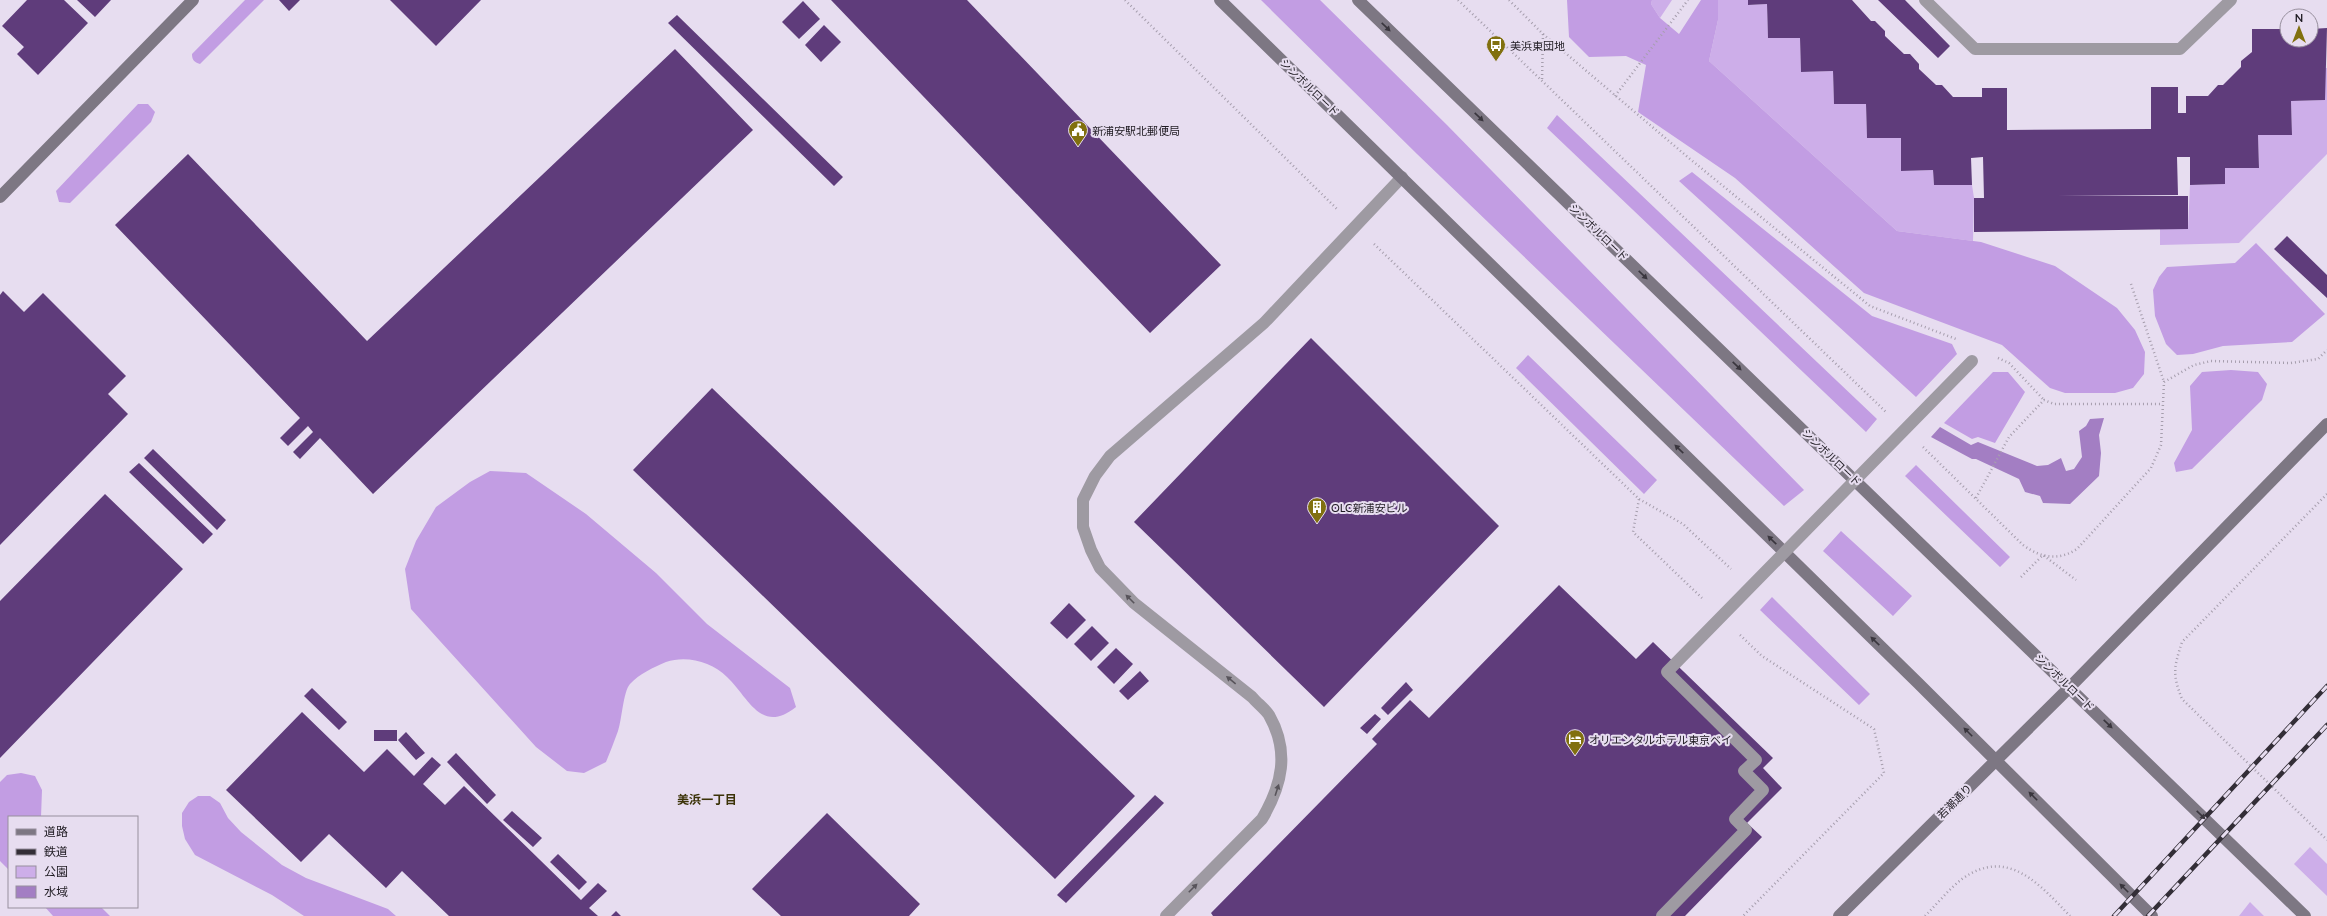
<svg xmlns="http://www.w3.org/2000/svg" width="2327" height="916" font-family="Lato,'Noto Sans JP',sans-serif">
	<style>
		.green { fill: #cdaee9 }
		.forest { fill: #c29de3 }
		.water { fill: #a37ec3 }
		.building { fill: #5f3c7b }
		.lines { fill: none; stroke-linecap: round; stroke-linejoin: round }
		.path { stroke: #a69ead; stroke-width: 2.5; stroke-dasharray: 1 3; stroke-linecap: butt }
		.lane { stroke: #9e9aa2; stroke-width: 12 }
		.street { stroke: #9e9aa2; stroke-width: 12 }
		.secondary { stroke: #7d7783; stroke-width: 12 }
		.rail-casing { stroke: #332e37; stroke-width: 4.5 }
		.rail { stroke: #e7ddf0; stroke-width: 3; stroke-dasharray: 9; stroke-linecap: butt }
		.street-bridge { stroke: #9e9aa2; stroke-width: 12 }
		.oneway { fill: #3a363e }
		.oneway2 { fill: #58545b }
		.labels { text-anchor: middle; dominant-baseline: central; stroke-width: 4; stroke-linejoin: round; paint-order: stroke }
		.poi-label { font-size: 11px; fill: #1e1a21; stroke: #e7ddf0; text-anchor: start }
		.street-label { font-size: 11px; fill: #1e1a21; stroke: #e7ddf0 }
		.neighbourhood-label { font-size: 12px; font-weight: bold; fill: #3c3308; stroke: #e7ddf0 }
	</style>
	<rect width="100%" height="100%" fill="#e7ddf0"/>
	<!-- green -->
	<path class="green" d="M1652,0h20l-12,18 -9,-14z
		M1718,0h30v5l19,-1 1,34h32l1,34 32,-1 1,33h32l1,34h34v33l32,-1 1,15h38l2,13 -1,43 -76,-10 -188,-170 9,-41z
		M2324,68h3v86l-88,89 -79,2v-16l28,-1 2,-43 35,-1v-16l34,-1 -1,-32 34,-1 -1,-33 34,-1z
		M2310,847l17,17v32l-33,-32z
		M2250,902l14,14h-25z"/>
	<!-- forest -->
	<path class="forest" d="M245,0h19l-64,64c-6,-2 -8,-4 -8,-10z
		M1261,0h59l127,125 357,365 -20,16 -367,-352z
		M1567,0h85l-1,4 9,14 19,16 22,-34h17v20l-9,41 188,170 84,11 74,24 62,42 18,22 10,22 -1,22 -11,14 -18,5h-50l-15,-5 -48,-43 -138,-52 -129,-115 -97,-66 8,-47 -20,-9 -37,1 -20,-20z
		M138,104h10l7,8 -4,10 -81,81 -11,-1 -3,-11z
		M1557,115l320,304 -11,13 -319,-304z
		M1692,172l180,144 80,28 5,10 -41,43 -237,-216z
		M2256,243l69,71 -33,28 -69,4 -30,8 -16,1 -11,-11 -11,-28 -2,-26 6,-13 8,-10 68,-4z
		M1528,355l129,125 -13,14 -128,-126z
		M2231,370l27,2 9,12 -5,16 -70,69 -16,3 -2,-9 18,-33 -2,-44 12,-14z
		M1993,372h15l17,20 -30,51 -17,-6 -6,2 -28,-16z
		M1916,465l94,92 -10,10 -95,-91z
		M490,471l36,2 60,41 70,59 51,51 83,64 6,19c-35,28 -47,-9 -69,-30 -15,-15 -40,-22 -61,-15 -12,5 -27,12 -36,22 -7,8 -8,36 -12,47 -4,11 -8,21 -12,31l-22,11 -17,-2 -31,-24 -125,-138 -6,-40 11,-28 20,-34 34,-25z
		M1841,531l71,65 -19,20 -70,-65z
		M1772,597l98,97 -11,11 -99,-95z
		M21,773l14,3 7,14 -1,27h-32v53l-9,-9v-79l7,-7z
		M198,796h12l10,7 8,15 13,14 41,33 24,13 82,31 8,7h-92l-32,-21 -77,-40 -10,-16 -3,-13v-13l7,-11z
		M45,907h56l9,9h-57z"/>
	<!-- water -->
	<path class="water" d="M2104,418l-5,17 2,18 -2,23 -29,28 -27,-1 -3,-7 -15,-4 -6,-13 -43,-20h-4l-41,-22 9,-10 31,18 7,-3 59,24 11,-1 13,-7 5,13 8,-2 8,-12 -3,-26 7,-5 4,-7z"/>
	<!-- building -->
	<path class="building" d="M27,0h37l24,23 -50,52 -21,-21 7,-7 -22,-21z
		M77,0h34l-16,17z
		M279,0h21l-11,11z
		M390,0h91l-45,46z
		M831,0h136l254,265 -71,68z
		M1748,0h104l19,21h4l10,10v5l19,18h6l9,10v5l17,16h6l11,12h29v-9h25v42l144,-1v-42h27v26h8v-17h22l10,-11h5l18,-18v-6l11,-9v-23h35v11h24v-11l16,-1 -2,72 -34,1 1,34h-34l1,33h-34v16l-35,1v-28h-13l1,38 -120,1h130v33l-214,3v-34h10l-1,-41 -12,1 1,27h-38l-1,-15 -32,1v-33h-34l-1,-34h-32l-1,-33 -32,1 -1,-34h-32l-1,-34 -19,1z
		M1878,0h27l45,46 -12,12z
		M803,1l17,18 -21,20 -17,-17z
		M677,15l166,162 -9,9 -166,-163z
		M824,25l17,17 -20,20 -16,-17z
		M675,49l78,81 -380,364 -53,-56 -20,21 -7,-7 20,-20 -5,-6 -20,20 -8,-8 20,-20 -185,-193 73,-71 179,187z
		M2287,236l40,39v23l-53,-49z
		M3,291l21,21 19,-19 83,83 -18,18 20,20 -128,131v-250z
		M1311,338l188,188 -175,181 -190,-185z
		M712,388l423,408 -80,83 -422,-409z
		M153,449l73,71 -9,10 -73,-72z
		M139,463l74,71 -10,10 -74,-72z
		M105,494l78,75 -183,189v-157z
		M1559,585l77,74 17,-17 120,116 -10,10 19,20 -35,35 15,14 -77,79h-472l-2,-3 166,-169 -5,-5 38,-39 19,18z
		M1069,603l17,17 -19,19 -17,-16z
		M1092,626l17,17 -18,18 -17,-17z
		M1116,648l17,16 -19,20 -17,-17z
		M1140,671l9,10 -21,19 -9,-9z
		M1406,682l7,8 -25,25 -7,-7z
		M312,688l35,34 -8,8 -35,-34z
		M302,712l62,60 23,-23 27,27 18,-19 9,8 -18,19 22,21 19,-19 117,114 17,-17 9,8 -18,17 9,8h-149l-47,-45 -16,17 -57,-54 -28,28 -75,-72z
		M1375,714l6,5 -14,15 -7,-6z
		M374,730h23v11h-23z
		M406,732l19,21 -9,7 -18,-20z
		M456,753l40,42 -9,9 -40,-42z
		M1155,795l9,8 -98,100 -9,-8z
		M512,811l30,27 -9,9 -30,-27z
		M827,813l93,91 -11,12h-128l-29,-27z
		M558,854l29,28 -8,8 -29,-28z
		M616,911l5,5h-10z"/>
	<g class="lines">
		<!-- path -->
		<path class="path" d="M1125,0l212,209
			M1458,0l428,412
			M1509,0l34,34 -1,47
			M1543,34l147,125 180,147 86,33
			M1615,96l73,-96
			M1374,244l265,255 -6,33 69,66
			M2131,284l33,98
			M1998,358l11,5 35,37
			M1923,447l100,98c18,13 35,16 54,4l74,-81 10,-23 3,-63 30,-17 17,-4 80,2 27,-4 9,-9
			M2327,494l-145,148c-8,25 -10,32 0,57l145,141
			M1976,498l33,-61 35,-37 10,4h109
			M1639,499l44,25 48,45
			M2021,577l22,-22 33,25
			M1740,635l22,21 112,73 10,44 -141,143
			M1925,916c12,-12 24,-27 37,-37 46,-33 78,6 108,37"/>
		<!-- lane -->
		<path class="lane" d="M1925,0l50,49h205l51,-49"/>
		<!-- street -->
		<path class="street" d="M1166,916l96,-97c20,-34 28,-67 7,-104 -4,-6 -12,-12 -17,-18l-118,-94 -34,-35 -9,-18 -8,-23v-27l12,-24 15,-20 154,-133 138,-146"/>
		<!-- secondary -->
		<path class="secondary" d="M1220,0l698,683 234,233
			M1358,0l947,916
			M0,197l193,-197
			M1839,916l231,-229 257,-263"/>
		<!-- rail casing -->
		<g class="rail-casing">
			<path id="rail" d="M2114,916l213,-230
				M2148,916l179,-191"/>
		</g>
		<!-- rail -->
		<use href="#rail" class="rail"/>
		<!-- street-bridge -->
		<path class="street-bridge" d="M1662,916l84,-86 -11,-11 28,-29 -19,-19 12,-11 -89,-88 305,-311"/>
	</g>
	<!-- one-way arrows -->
	<defs><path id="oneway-solid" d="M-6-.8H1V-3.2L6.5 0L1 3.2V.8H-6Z"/></defs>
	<g class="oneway">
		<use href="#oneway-solid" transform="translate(1386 27) rotate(44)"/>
		<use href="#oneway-solid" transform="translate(1479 117) rotate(44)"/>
		<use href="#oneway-solid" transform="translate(1643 275) rotate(44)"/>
		<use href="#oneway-solid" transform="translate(1737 366) rotate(44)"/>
		<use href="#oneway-solid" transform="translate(1679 449) rotate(-136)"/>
		<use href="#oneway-solid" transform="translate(1772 540) rotate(-136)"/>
		<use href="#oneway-solid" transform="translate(1875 641) rotate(-136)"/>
		<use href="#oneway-solid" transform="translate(2108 724) rotate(44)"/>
		<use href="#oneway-solid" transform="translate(1968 732) rotate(-135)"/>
		<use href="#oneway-solid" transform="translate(2033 796) rotate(-135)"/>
		<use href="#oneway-solid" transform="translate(2201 815) rotate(44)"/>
		<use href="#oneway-solid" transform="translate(2124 888) rotate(-135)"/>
	</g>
	<g class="oneway2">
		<use href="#oneway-solid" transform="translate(1130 599) rotate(-135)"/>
		<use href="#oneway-solid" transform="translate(1231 680) rotate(-141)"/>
		<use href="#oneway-solid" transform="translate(1277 790) rotate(-72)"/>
		<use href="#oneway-solid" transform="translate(1193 888) rotate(-45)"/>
	</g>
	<!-- icons -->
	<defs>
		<g id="bus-pin" transform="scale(1)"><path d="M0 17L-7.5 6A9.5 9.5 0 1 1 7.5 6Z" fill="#81700f" stroke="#e7ddf0"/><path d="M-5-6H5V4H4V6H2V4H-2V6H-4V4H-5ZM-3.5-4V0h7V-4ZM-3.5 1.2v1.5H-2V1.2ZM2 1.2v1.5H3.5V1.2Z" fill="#fff"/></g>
		<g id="civic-pin" transform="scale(1)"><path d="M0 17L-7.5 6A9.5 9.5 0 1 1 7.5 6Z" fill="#81700f" stroke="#e7ddf0"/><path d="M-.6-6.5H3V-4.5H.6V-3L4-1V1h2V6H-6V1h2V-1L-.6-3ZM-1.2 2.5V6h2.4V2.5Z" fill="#fff"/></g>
		<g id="building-pin" transform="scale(1)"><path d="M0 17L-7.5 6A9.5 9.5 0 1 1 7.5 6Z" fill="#81700f" stroke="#e7ddf0"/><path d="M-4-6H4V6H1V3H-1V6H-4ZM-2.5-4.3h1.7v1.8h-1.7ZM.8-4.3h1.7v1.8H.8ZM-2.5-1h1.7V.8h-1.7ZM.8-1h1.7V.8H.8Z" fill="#fff"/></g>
		<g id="hotel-pin" transform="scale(1)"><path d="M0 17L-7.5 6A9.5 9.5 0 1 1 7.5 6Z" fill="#81700f" stroke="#e7ddf0"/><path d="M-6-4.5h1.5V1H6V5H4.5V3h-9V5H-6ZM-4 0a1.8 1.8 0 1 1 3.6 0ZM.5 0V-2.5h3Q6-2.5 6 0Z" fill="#fff"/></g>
	</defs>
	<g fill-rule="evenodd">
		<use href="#bus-pin" x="1496" y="45"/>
		<use href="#civic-pin" x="1078" y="130"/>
		<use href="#building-pin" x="1317" y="507"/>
		<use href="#hotel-pin" x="1575" y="739"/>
	</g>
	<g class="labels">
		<!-- poi labels -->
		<g class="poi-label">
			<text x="1510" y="45">美浜東団地</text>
			<text x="1092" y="130">新浦安駅北郵便局</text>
			<text x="1331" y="507">OLC新浦安ビル</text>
			<text x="1589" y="739">オリエンタルホテル東京ベイ</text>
		</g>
		<!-- street labels -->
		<g class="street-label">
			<text transform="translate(1310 87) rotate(44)">シンボルロード</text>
			<text transform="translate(1599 232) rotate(44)">シンボルロード</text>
			<text transform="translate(1832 457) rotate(44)">シンボルロード</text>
			<text transform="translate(2065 682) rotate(44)">シンボルロード</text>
			<text transform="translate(1954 801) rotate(-45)">若潮通り</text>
		</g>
		<!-- neighbourhood labels -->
		<g class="neighbourhood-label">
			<text x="707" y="799">美浜一丁目</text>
		</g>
	</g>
	<!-- legend -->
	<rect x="8" y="816" width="130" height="92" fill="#e7ddf0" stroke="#978f9d"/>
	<rect x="16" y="829" width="20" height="6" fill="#7d7783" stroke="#978f9d"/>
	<text x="44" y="836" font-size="12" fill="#1e1a21">道路</text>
	<rect x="16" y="849" width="20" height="6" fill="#332e37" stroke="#978f9d"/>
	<text x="44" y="856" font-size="12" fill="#1e1a21">鉄道</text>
	<rect x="16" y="866" width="20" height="12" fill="#cdaee9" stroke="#978f9d"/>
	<text x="44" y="876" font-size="12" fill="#1e1a21">公園</text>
	<rect x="16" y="886" width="20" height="12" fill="#a37ec3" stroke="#978f9d"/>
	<text x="44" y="896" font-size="12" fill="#1e1a21">水域</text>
	<!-- north arrow -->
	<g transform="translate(2299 28)"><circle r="19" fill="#e7ddf0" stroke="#978f9d"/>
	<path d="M0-3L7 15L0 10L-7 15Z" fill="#81700f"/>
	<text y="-6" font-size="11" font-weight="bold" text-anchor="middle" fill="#1e1a21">N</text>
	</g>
</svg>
